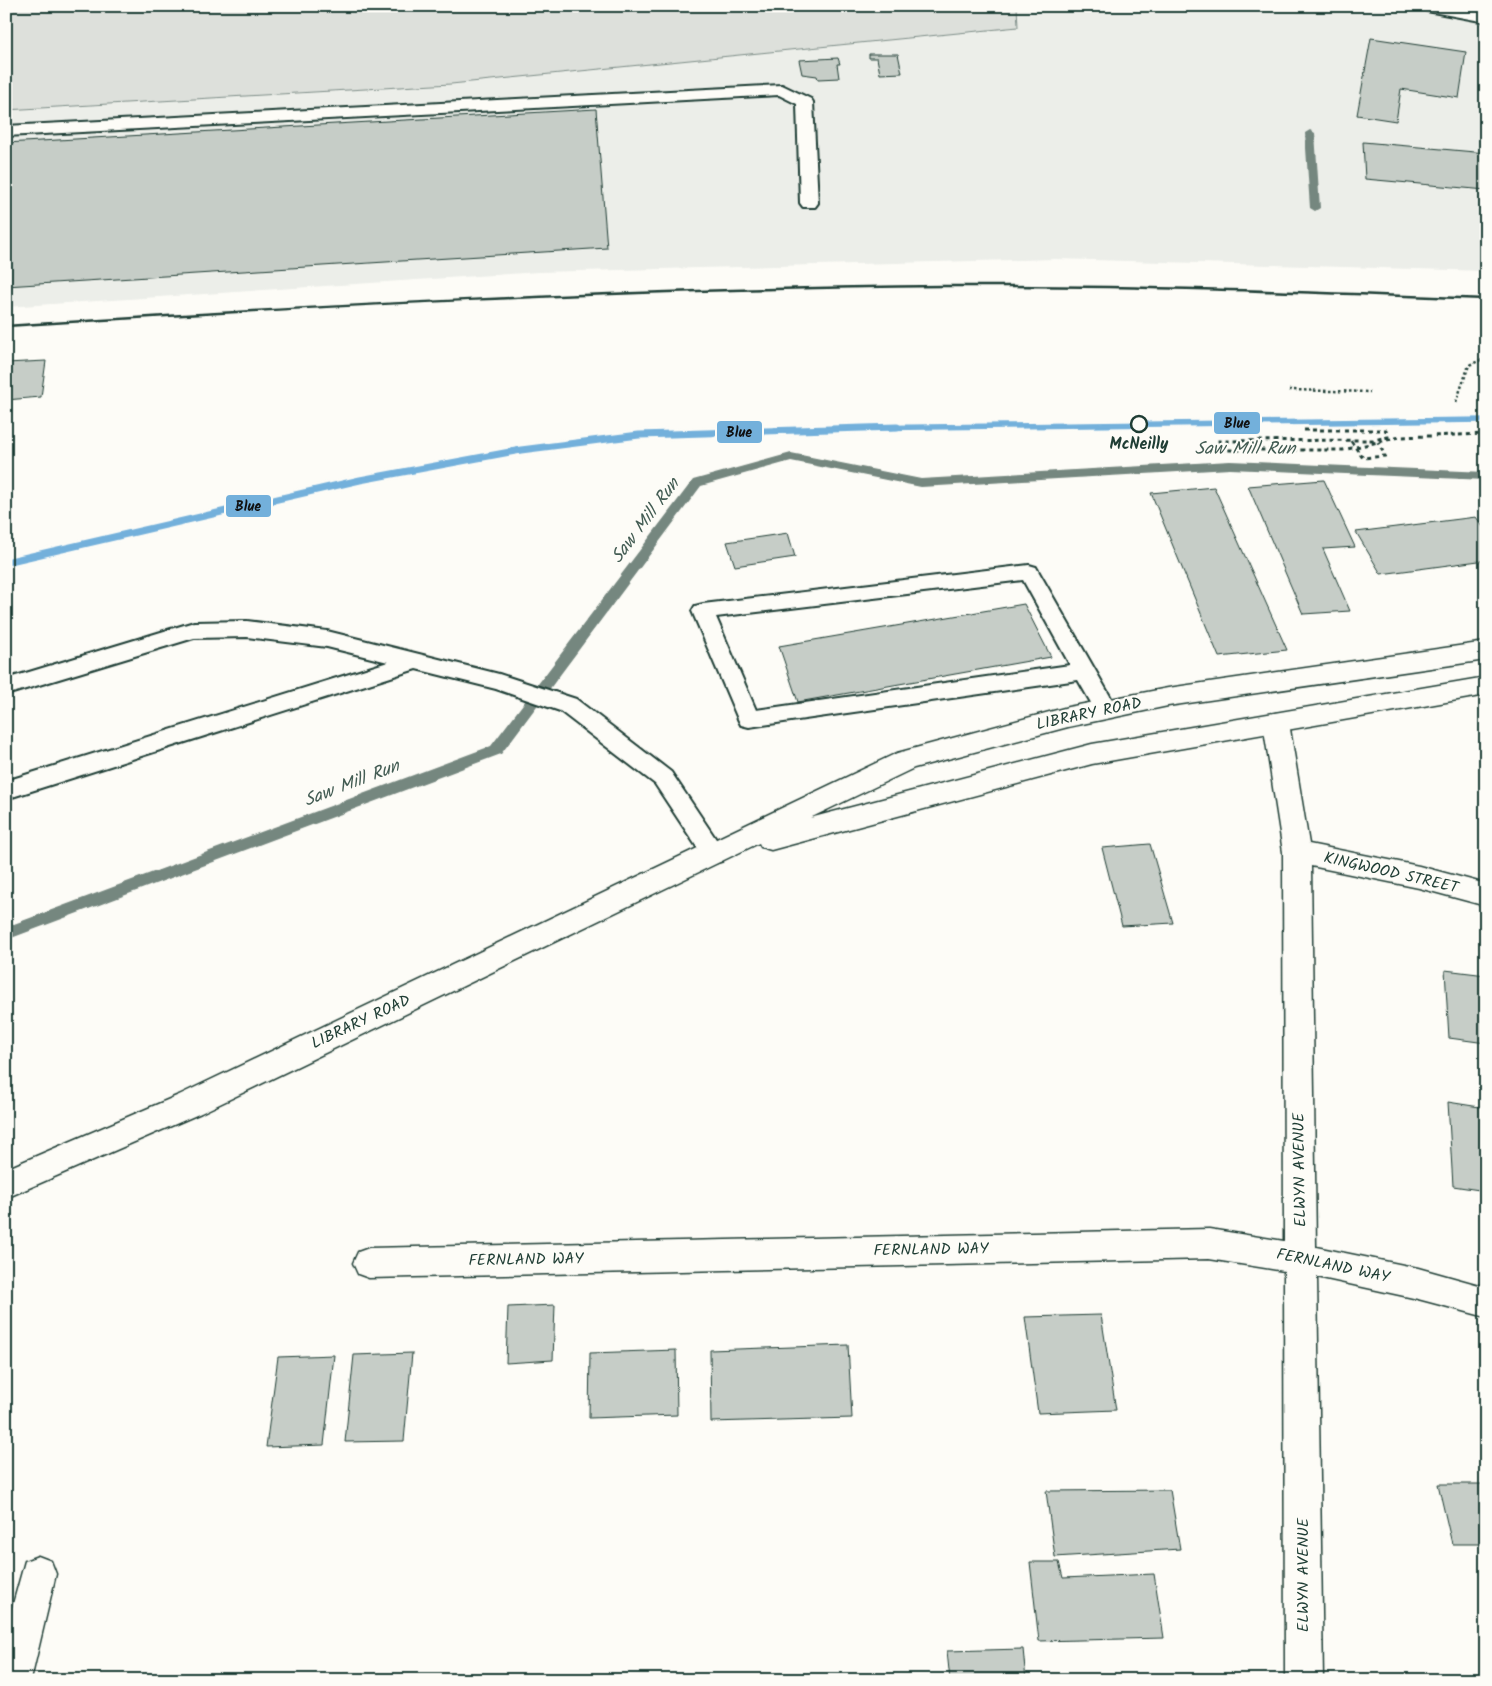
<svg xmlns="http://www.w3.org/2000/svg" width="1492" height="1686" font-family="Kalam,sans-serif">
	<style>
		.built { fill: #eceee9 }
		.green { fill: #dde0db; stroke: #7e8e88 }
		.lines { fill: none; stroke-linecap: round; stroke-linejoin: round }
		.stream { fill: #75877f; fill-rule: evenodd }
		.building { fill: #c6cdc7; stroke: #1f3d34 }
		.lane-casing { stroke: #1f3d34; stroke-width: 4 }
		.street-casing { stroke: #1f3d34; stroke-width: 3 }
		.primary-casing { stroke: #1f3d34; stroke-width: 3 }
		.path-far1 { stroke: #1f3d34; stroke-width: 2.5; stroke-dasharray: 2.5 2.5; stroke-linecap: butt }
		.path { stroke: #1f3d34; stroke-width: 3; stroke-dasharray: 4 4; stroke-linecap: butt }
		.lane { fill: #fdfcf7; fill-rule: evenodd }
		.street { fill: #fdfcf7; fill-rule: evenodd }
		.primary { fill: #fdfcf7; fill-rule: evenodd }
		.rail { stroke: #1f3d34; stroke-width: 2.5 }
		.rail-1-far1-casing { stroke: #fdfcf7; stroke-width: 8 }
		.rail-1-casing { stroke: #fdfcf7; stroke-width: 11 }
		.rail-1-far1 { stroke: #73b0db; stroke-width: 5.5 }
		.rail-1 { stroke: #73b0db; stroke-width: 7 }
		.stop-dot { fill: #fdfcf7; stroke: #1f3d34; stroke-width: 2.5 }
		.labels { text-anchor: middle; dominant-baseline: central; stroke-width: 4; stroke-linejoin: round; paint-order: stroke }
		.stop-label { font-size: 16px; font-weight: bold; fill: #1f3d34; stroke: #fdfcf7 }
		.street-label { font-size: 16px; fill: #1f3d34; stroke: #fdfcf7 }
		.water-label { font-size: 18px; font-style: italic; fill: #435c53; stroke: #fdfcf7 }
		.line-badge { stroke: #fdfcf7; stroke-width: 2 }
		.pale-badge-label { font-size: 14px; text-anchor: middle; font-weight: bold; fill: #111 }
	</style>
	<rect width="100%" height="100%" fill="#fdfcf7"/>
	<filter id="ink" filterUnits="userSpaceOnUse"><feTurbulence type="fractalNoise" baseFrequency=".02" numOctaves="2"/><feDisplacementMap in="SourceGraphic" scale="10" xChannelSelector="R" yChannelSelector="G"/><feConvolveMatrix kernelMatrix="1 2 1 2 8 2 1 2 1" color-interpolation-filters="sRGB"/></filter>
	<g filter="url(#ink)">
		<!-- built -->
		<path class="built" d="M1017,6h469v265l-430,-12 -517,13 -533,35v-197l445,-26 567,-57z"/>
		<!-- green -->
		<path class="green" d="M6,6h1011l1,21 -567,57 -445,26z"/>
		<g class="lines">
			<!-- stream -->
			<path class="stream" d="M1310,130l5,3 5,75 -5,3 -5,-3 -5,-75z
				M791,453l130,26 309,-18 256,11v8l-256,-11 -309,18 -130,-26 -90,25 -200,268 -495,186v-13l485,-181 202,-266z"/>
		</g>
		<!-- building -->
		<path class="building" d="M1371,38l95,14 -7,46 -58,-9 -5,32 -39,-6z
			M869,54h29l4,19 -22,1 -3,-16h-8z
			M838,58l2,6h-3l2,14 -21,1 -1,-3 -15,-2 -3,-14z
			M596,109l11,139 -601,38v-143z
			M1363,142l123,11v37l-121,-11z
			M46,361l-5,36 -35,3v-37z
			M1324,480l31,67 -32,2 27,62 -47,3 -55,-128z
			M1214,487l73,163 -68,7 -68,-164z
			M1476,517l10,14v29l-105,14 -25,-42z
			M788,533l7,24 -60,9 -8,-24z
			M1024,604l27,53 -253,45 -19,-56z
			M1150,844l23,79 -51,3 -20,-78z
			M1445,970l41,5v68l-37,-5z
			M1448,1102l38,6v83l-33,-5z
			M555,1305l-2,55 -47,3 2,-56z
			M1101,1315l15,95 -78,3 -13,-96z
			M848,1345l4,73 -141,4 -1,-72z
			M676,1350l1,65 -88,3 1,-65z
			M412,1353l-8,88 -59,1 9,-87z
			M334,1355l-10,90 -58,2 12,-90z
			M1438,1484h48v60h-34z
			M1170,1490l10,59 -125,8 -9,-66z
			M1030,1562h29l4,16 91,-4 10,64 -125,3z
			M1023,1649l3,31h-76l-3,-29z"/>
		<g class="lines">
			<!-- lane casing -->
			<g class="lane-casing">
				<path id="lane" d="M1420,6h33l33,6v10l-59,-11z
					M782,85l29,14 2,3 5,101 -3,4h-12l-3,-4 -3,-99 -18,-9 -773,41v-10z
					M1029,565l7,2 78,136 3,6 -3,6 -8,2 -8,-2 -20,-35 -329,47 -8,-2 -3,-6 -46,-108 3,-5 8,-2zM1023,580l47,85 -314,45 -40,-93z
					M247,621l80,10 172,43 77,25 95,73 55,82 -4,7 -8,2 -8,-2 -51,-77 -95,-73 -64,-22 -80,-20 -410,130v-18l382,-119 -61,-15 -80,-10 -53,1 -188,57v-16l188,-57z"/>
			</g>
			<!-- street casing -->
			<g class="street-casing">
				<path id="street" d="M1276,713l9,3 4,7 20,121 110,22 67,18v22l-67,-18 -108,-22 5,381 102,21 68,19v30l-68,-18 -101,-22 6,403h-38l-1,-409 -75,-12 -840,19 -11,-4 -5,-11 5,-11 11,-4 840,-19 75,12 -1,-389 -20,-129 4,-7z
					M38,1556l13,5 5,13 -25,106h-25v-51l19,-68z"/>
			</g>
			<!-- primary casing -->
			<g class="primary-casing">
				<path id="primary" d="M1486,642v18l-318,46 -100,21 -154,41 -104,50 282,-74 394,-67v18l-394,69 -321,86 -10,-3 -2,-4 -558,270 -195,85v-29l173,-74 718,-342 171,-46 100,-19z"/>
			</g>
			<!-- path-far1 -->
			<path class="path-far1" d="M1289,390l81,2
				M1456,402l13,-37 17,-7"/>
			<!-- path -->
			<path class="path" d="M1304,430h82l2,7 -15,3 -156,1 1,9h125l57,-13 86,-3
				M1351,441l12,17 22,-2 -7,-14"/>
			<!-- lane -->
			<use href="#lane" class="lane"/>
			<!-- street -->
			<use href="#street" class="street"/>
			<!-- primary -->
			<use href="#primary" class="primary"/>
			<!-- rail -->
			<path class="rail" d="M6,326c312,-20 624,-37 937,-40 181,-1 362,6 543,13"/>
			<!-- rail-1-far1 casing -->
			<g class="rail-1-far1-casing">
				<path id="rail-1-far1" d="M851,428l635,-8"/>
			</g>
			<!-- rail-1 casing -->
			<g class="rail-1-casing">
				<path id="rail-1" d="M6,562l354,-82 161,-30 118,-15 258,-8"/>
			</g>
			<!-- rail-1-far1 -->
			<use href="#rail-1-far1" class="rail-1-far1"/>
			<!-- rail-1 -->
			<use href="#rail-1" class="rail-1"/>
		</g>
	</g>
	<!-- markers -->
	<circle class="stop-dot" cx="1139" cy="424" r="8"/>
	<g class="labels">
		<!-- stop labels -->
		<g class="stop-label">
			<text x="1139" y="444">McNeilly</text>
		</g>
		<!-- street labels -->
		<g class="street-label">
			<text transform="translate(1089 714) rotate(-12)">LIBRARY ROAD</text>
			<text transform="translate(1391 873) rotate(13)">KINGWOOD STREET</text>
			<text transform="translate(361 1022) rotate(-25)">LIBRARY ROAD</text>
			<text transform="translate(1300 1170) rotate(-91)">ELWYN AVENUE</text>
			<text transform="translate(931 1250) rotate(-1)">FERNLAND WAY</text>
			<text transform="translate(526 1260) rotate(-1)">FERNLAND WAY</text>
			<text transform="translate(1333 1266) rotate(12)">FERNLAND WAY</text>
			<text transform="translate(1303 1575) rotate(-90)">ELWYN AVENUE</text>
		</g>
		<!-- water labels -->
		<g class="water-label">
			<text x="1245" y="449">Saw Mill Run</text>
			<text transform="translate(646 521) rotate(-53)">Saw Mill Run</text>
			<text transform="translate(352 784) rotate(-21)">Saw Mill Run</text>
		</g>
	</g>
	<g class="line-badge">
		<rect x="1213" y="411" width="48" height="24" rx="5" fill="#73b0db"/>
		<rect x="716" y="420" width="47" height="24" rx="5" fill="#73b0db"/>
		<rect x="225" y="494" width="47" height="24" rx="5" fill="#73b0db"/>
	</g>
	<g class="pale-badge-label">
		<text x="1237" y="428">Blue</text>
		<text x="739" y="437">Blue</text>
		<text x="248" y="511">Blue</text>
	</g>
	<!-- margin -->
	<rect width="1492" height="1686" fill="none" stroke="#fdfcf7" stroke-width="25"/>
	<rect x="12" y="12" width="1467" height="1661" fill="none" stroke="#1f3d34" stroke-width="2" filter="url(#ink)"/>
</svg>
